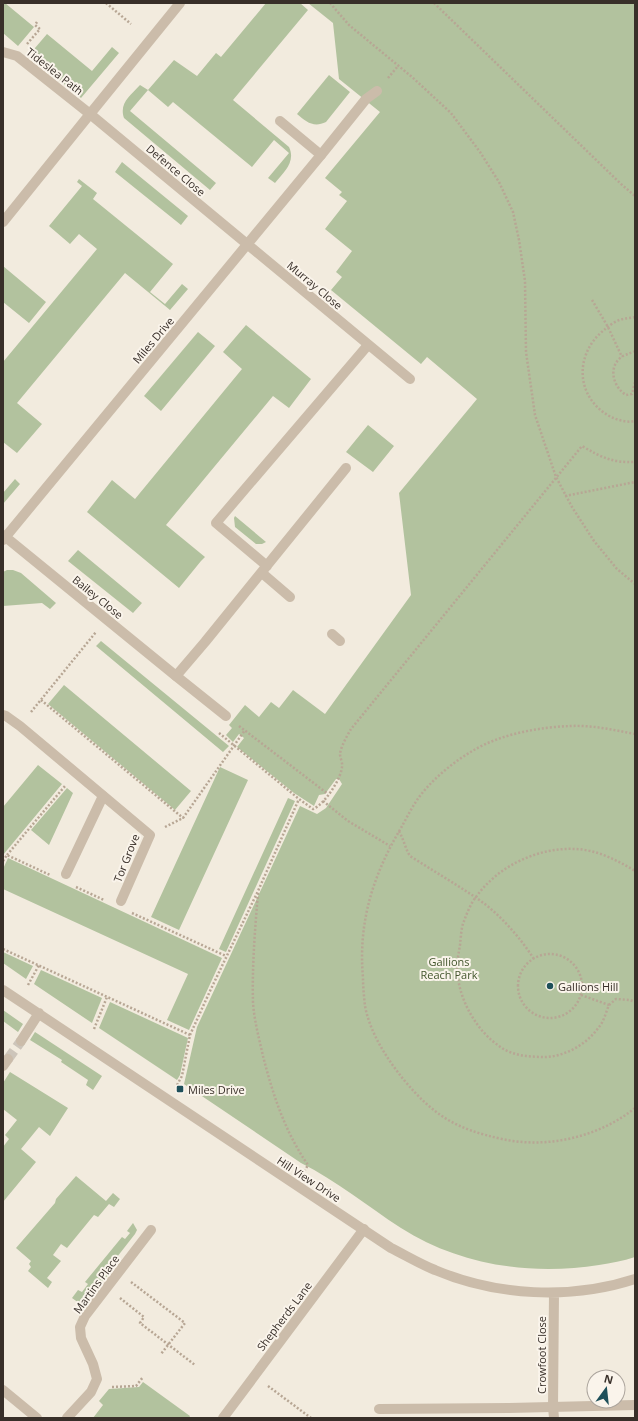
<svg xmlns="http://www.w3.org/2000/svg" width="638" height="1421" font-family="'Open Sans',sans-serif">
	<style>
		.green { fill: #b2c29e }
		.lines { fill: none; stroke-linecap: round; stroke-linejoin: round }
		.minor-tunnel { stroke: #cdc5ba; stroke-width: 10; stroke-dasharray: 10 5; stroke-linecap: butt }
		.path { stroke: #b7a694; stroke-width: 2.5; stroke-dasharray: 2 2; stroke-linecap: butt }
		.service { stroke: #cbbcaa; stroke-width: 10 }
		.pedestrian { stroke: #cbbcaa; stroke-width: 10 }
		.minor { stroke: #cbbcaa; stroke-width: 10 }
		.poi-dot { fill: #1f505a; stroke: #faf4eb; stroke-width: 1.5 }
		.labels { text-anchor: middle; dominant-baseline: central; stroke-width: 4; stroke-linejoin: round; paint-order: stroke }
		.street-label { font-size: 11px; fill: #382f29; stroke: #faf4eb }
		.park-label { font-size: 11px; fill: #43562d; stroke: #faf4eb }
		.poi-label { font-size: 11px; fill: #382f29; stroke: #faf4eb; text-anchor: start }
	</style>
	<rect width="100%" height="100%" fill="#f2ebde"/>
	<!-- green -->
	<path class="green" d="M3,3h2l29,24 -16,19 -15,-13z
		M266,3h34l8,7 -75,90 56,47c7,15 -5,25 -14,36l-7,-5 21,-25 -15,-13 -22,27 -79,-65 -5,5 -20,-17 -18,21 86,72 -6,7 -86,-72c-5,-15 6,-22 16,-33l8,5 26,-30 23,16 19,-23 5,4z
		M308,3h327v1254c-12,4 -24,6 -36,8 -68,11 -140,0 -198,-37 -34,-22 -64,-47 -100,-65l-117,-79 13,-57 103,-221 17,8 9,-6 16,-24 -3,-5h-3l-11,15 -6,1 -5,11 -20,-13 -57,-46 7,-9 -5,-4 -6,8 -7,-7 6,-7 -3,-3 16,-20 14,12 12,-15 8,6 14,-18 32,24 86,-119 -12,-102 78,-94 -50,-42 -6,7 -90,-74 11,-13 -6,-5 16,-21 -27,-22 22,-28 -8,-6 3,-3 -17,-14 55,-66 -41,-33 -6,-56z
		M47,34l45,37 20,-24 7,6 -38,45 -52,-43z
		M329,75l21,17 -24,30c-12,6 -20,0 -29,-8z
		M122,162l66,54 -7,9 -66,-53z
		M79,179l18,14 -4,6 80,65 -23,28 15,12 17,-20 6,5 -18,21 -45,-37 -108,130 25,21 -25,29 -14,-11v-80l94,-113 -18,-15 -9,10 -21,-18 33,-40 -5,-4z
		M3,266l43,36 -17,21 -26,-21z
		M246,325l65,54 -22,29 -16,-12 -107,129 39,32 -4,4 -22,27 -92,-76 25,-32 23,19 107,-130 -19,-17z
		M198,332l17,14 -54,65 -17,-15z
		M368,425l26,21 -21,26 -27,-20z
		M15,479l5,5 -17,20v-11z
		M235,516l31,26 -4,2h-6l-21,-17 -1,-9z
		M78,550l64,53 -9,10 -65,-52z
		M7,570h6l8,3 35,30 -6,6 -8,-6 -39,3v-34z
		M101,641l128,105 -6,6 -127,-106z
		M64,685l127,106 -16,19 -127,-106z
		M38,765l24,19 -59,71v-48z
		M220,767l28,13 -69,150 -28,-13z
		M67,788l6,5 -24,52 -18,-15z
		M288,798l7,3 -69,151 -7,-3z
		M8,858l214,100 -33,72 -22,-10 21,-46 -185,-85v-20z
		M3,952l30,14 -7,13 -23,-16z
		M41,970l61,28 -10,25 -58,-39z
		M110,1002l78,36 -8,37 -3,5 -78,-52z
		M3,1010l20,14 -5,8 -15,-11z
		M35,1032l67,44 -9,14 -7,-5 2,-5 -27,-18 1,-2 -32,-20z
		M10,1072l58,36 -18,28 -11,-9 -18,22 15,13 -33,40v-55l6,-8 -4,-4 12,-15 -14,-11v-26z
		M76,1176l30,25 7,-8 7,6 -6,8 -5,-3 -11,13 -4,-2 -27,33 -6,-4 -8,11 8,6 -14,17 5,4 -4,6 -20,-17 3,-4 -2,-3 2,-3 -15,-13 39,-45 1,-4z
		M133,1223l4,7 -2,4 -25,32 4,2 -28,33 -7,2 -7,-5 6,-8 4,2 6,-8 -3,-2 37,-45 3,2 5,-6 -3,-2z
		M143,1382l47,34 -1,2h-96l10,-13 -4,-4 10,-12 30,-2z"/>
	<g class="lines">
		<!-- minor-tunnel -->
		<path class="minor-tunnel" d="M8,1059l13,-18"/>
		<!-- path -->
		<path class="path" d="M106,3l25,21
			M330,3l19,22 63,52 39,36 29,39 19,30 14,30 6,28 6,41 1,71 9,63 21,62 16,30 22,34 23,28 18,15
			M434,3l187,181 14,12
			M27,44l13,-15 -5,-4 2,-3
			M388,78l10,-12
			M592,300l16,27 14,30
			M635,317c-4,1 -8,1 -12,2 -7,1 -14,7 -19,11 -30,24 -29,68 7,87 7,3 16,6 24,4
			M635,351c-4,2 -8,3 -12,5 -16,10 -10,31 3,39l6,-1 3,-12
			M565,496l70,-14
			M41,700l142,118
			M31,712l65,-80
			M239,726l89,68
			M219,733l80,66 14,10c12,-5 28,-30 29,-42 1,-4 -2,-9 -2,-13 1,-8 7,-18 11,-25l231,-283c19,11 30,17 53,16
			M635,734c-21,-4 -43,-9 -64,-8 -31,1 -70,8 -97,24 -21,12 -43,30 -57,50 -6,9 -11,19 -16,28 -28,47 -43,94 -38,150 0,9 1,19 2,28 5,27 22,53 39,74 30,36 52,49 98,59 45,10 97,-2 133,-31
			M323,801l25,20 42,25
			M165,827l18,-9 62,-88
			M399,831c5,9 6,17 11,25 22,14 44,27 65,41 23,15 44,39 59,62
			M7,855l58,-69
			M3,861l4,-6 43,20
			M76,887l28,13
			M258,893c-3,36 -6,73 -5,109 1,18 6,36 10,54 10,39 22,76 45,109l-3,5
			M132,913l94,43
			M3,949l187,86
			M518 986a32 32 0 1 1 64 0a32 32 0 1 1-64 0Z
			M28,985l11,-20
			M581,995l28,10c-3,7 -5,16 -10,22 -12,17 -33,29 -53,30 -15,0 -32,-1 -44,-9 -27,-17 -46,-53 -45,-85 1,-6 2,-12 3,-18 1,-8 1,-17 4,-24 3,-8 7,-18 12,-24 22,-31 62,-50 100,-48 21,1 41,11 59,22
			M609,1005l7,-6 14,1 5,2
			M94,1029l13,-32
			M177,1085l5,-9 8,-41 20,-44 48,-100 41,-92
			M131,1282l54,41 -24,31
			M120,1298l24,19 -4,6 55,42
			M268,1386l43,32
			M112,1387l24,-1 7,-9"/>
		<!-- service -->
		<path class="service" d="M280,121l41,34 45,-56 11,-8
			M3,222l87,-108
			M267,566l-51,-43 152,-178
			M262,573l28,24
			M332,634l8,7
			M176,676l29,-34 141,-174
			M66,874l37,-78
			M379,1409l130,-1 126,-3"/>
		<!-- pedestrian -->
		<path class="pedestrian" d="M553,1407l1,11
			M223,1418l141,-189"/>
		<!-- minor -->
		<path class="minor" d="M3,52l14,4 73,58 320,265
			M90,114l90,-111
			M3,535l173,141 50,40
			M3,540l318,-385
			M3,715l3,1 14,10 130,109 -29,66
			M3,990l388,258c14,7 29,16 44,22 61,26 136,30 200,9
			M21,1041l18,-28
			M3,1066l5,-7
			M3,1390l34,28
			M553,1407l1,-114
			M67,1418l24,-26 6,-13 -4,-15 -12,-26 -1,-11 5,-11 66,-86"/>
	</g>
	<!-- markers -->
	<g class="poi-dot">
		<circle cx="550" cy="986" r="4"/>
		<rect x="176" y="1085" width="8" height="8" rx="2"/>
	</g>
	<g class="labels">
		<!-- street labels -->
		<g class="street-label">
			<text transform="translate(55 71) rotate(38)">Tideslea Path</text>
			<text transform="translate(176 170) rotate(40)">Defence Close</text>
			<text transform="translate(315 285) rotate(40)">Murray Close</text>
			<text transform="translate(153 340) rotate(-50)">Miles Drive</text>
			<text transform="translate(98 597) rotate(39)">Bailey Close</text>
			<text transform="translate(126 858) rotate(-68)">Tor Grove</text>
			<text transform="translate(309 1179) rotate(33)">Hill View Drive</text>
			<text transform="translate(96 1284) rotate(-54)">Martins Place</text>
			<text transform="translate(284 1316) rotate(-53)">Shepherds Lane</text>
			<text transform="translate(541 1355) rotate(-90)">Crowfoot Close</text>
		</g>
		<!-- park labels -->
		<g class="park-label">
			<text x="449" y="961">Gallions<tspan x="449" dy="13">Reach Park</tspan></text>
		</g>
		<!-- poi labels -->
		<g class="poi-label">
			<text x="558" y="986">Gallions Hill</text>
			<text x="188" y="1089">Miles Drive</text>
		</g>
	</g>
	<!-- border -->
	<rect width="638" height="1421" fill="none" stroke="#382f29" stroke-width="8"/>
	<!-- north arrow -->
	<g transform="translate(606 1389) rotate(15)"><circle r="19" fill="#faf4eb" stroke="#aca59d"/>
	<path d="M0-3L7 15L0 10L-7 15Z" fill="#1f505a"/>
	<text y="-6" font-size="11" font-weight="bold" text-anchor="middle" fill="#382f29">N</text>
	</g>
</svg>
